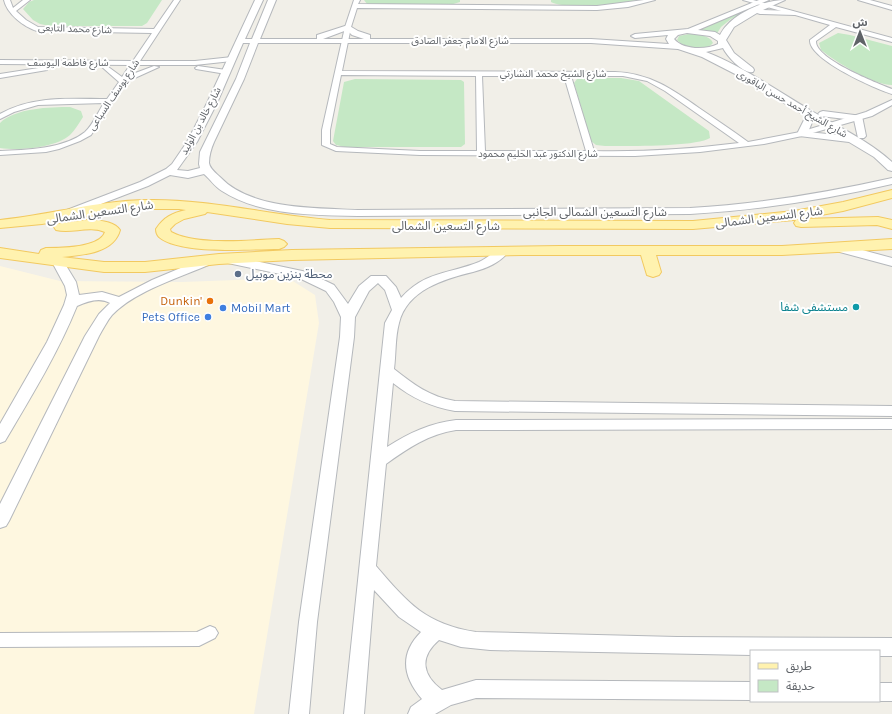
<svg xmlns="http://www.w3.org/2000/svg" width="892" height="714" font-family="Karla,'Noto Sans Arabic',sans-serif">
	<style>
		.commercial { fill: #fef7e0 }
		.green { fill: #c5e8c5 }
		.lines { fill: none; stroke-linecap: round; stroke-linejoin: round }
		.minor-casing { stroke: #b5b8bc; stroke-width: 2 }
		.tertiary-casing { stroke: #b5b8bc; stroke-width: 2 }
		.primary-casing { stroke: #f2c960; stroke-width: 2 }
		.minor { fill: #fff; fill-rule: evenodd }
		.tertiary { fill: #fff; fill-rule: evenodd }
		.primary { fill: #fff2af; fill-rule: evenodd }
		.service-dot { fill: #5c6f8a; stroke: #fff; stroke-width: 1.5 }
		.food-dot { fill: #e8710a; stroke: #fff; stroke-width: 1.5 }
		.culture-dot { fill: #0f9aa8; stroke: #fff; stroke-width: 1.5 }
		.shop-dot { fill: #3f7fe0; stroke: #fff; stroke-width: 1.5 }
		.labels { text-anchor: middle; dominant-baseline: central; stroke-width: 4; stroke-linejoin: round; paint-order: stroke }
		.far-street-label { font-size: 10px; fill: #5f6368; stroke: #fff }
		.street-label { font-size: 12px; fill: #5f6368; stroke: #fff }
		.service-label { font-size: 12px; fill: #4e5e75; stroke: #fff; text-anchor: start }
		.food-label { font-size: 12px; fill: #c56008; stroke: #fff; text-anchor: end }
		.culture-label { font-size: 12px; fill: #0d838f; stroke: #fff; text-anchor: end }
		.shop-label { font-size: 12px; fill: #366cbe; stroke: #fff; text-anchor: start }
	</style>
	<rect width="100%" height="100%" fill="#f1efe8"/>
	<!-- commercial -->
	<path class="commercial" d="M0,266l60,15 122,1 106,-4 27,17 4,28 -65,391h-254z"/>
	<!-- green -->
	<path class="green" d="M34,0h128l-15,23 -5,3h-92l-10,-2 -7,-4 -10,-11 6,-7z
		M364,0h96v2l-10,3h-75l-8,-1z
		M551,0h86c-17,4 -72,10 -86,2z
		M755,5l3,1 -27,13 -10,8 -5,8 -19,-5 27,-11z
		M838,33l12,2 42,11v39c-19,0 -56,-23 -71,-35l-2,-7z
		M689,34c8,0 21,1 24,9 -7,9 -29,6 -36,-3l2,-4z
		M582,78h39l18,3 70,50 1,7c-14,9 -85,8 -105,8l-9,-1 -5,-4 -17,-58 3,-4z
		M355,79l106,1 3,2 1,62 -4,3h-116l-9,-2 -3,-4 11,-59z
		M70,107l11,4 2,6c-4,6 -8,13 -13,18 -15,13 -51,16 -70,13v-25c15,-15 50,-16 70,-16z"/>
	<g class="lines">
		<!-- minor casing -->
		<g class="minor-casing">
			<path id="minor" d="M4,0h6l3,8 10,-8h7l-14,11 10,9 12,7 116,2 20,-29h6l-40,61h55l37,-4 3,2 -3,2 -37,4h-58l-7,10 24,-9 5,1 -33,15 -35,53 -11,6 -21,8 -13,3 -46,3v-4c26,-1 64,-2 85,-19 8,-7 13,-20 19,-29l-66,2 -24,7 -14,7v-5c33,-19 71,-15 107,-15l12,-17 -17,-15 5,-1 15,11 8,-12 -130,-1v-4l133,1 19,-28 -115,-2c-13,-4 -30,-17 -33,-31z
				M354,0h6l-2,4 239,2 47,-6h11l-27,7 -31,3 -240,-2 -6,19 -9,44 273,1c34,1 57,17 84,36 16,11 33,22 49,34l52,-10 66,-20 26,-12v5l-20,11 -70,20 -38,8 -64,8 -65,4 -215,-1 -84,-4 -14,-6v-15l23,-103zM341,75l135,1 1,75h-57l-83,-4 -7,-3v-14zM482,76h82l22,75h-101zM571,76h52l24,5 18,10 74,52c-48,6 -96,9 -145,8z
				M743,0h10l139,38v4l-56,-15 -20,14c-1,18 61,42 76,48v5c-17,-5 -84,-35 -82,-54l20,-15z
				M198,66l28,4 3,2 -3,2 -30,-5 -1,-1z
				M45,67l2,1v2l-47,8v-4z
				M210,626l5,2 3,5 -3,5 -16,8 -199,1v-14l197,-1z"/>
		</g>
		<!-- tertiary casing -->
		<g class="tertiary-casing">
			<path id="tertiary" d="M255,0h8l-18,39h7l16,-39h8l-16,39h57v-4l31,-10 10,6 12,4v4h221l78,5 -3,-5 2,-4 -33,3 -4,-2 4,-2 53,-5 71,-29h10l-71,30 17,2 5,3c10,-20 42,-35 65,-35l-22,10 29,1 4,2 -1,2 -35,-1 -3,-1 -23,14 -8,13 8,13 19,15 1,2 -1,2c-10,2 -26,-16 -30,-24l-17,4c36,14 70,38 104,58 27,16 59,31 82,52v9l-4,-1 -14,-13 -25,-15 -50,-6 -2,-2 9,-18 -67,-40 -37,-19 -24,-8 -87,-6h-333l-14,36 -30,63c-3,7 -5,13 -5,21 1,6 7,10 11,14 31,33 96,31 138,33l332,-2c68,-4 135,-15 202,-30v6c-67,16 -134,26 -202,30l-332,2c-45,-1 -97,0 -136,-25 -7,-4 -12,-12 -18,-17l-16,4 -18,-3 -22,11 -81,31h-8l-2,-2 2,-2 81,-31 26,-13 6,-5 15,-22 20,-39zM347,30l5,5 12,4h-41zM687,33l23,3 8,5v3c-12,6 -35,6 -44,-5l4,-4zM243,43h7l-14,36 -36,73 -1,12 1,4 -12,3 -11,-1 20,-28 20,-39zM813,120l24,15 -29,-3z
				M858,0h12l22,6v4z
				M823,111l39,5 4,20 -2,2h-6l-4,-18 -34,-4 -2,-2 2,-2z
				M840,244l52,14v8l-56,-15 -2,-3 2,-3z
				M503,247l4,1 2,3c-9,12 -22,17 -36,21 -29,7 -66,18 -74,51 -4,14 -3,31 -5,46 19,15 36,28 61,32l437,5v10l-437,-5c-24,-4 -43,-13 -62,-28l-6,64c22,-14 43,-24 69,-27l436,-1v10l-436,1c-27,4 -48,18 -70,34l-10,102c32,37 49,58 100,66l201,5 215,1v18h-13v-5h-128v4l-261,-5 -29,-3 -22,-7c-20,17 -17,35 3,50l34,-10 275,2v18l-275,-2 -25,7 -16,9h-27l3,-7 11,-8c-19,-22 -23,-45 -1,-67l-22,-15 -25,-27 -10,124h-20l41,-391 7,-13 -7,-20 -7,-7 -9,8 -14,26 -1,20 -37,285 -8,92h-20l10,-92 41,-285 1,-20 -7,-15 -8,-11 -27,-13 -76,-16 -2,-3 2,-3 4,-1 80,17 27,13 14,19 11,-18 12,-10h15l10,11 5,11c24,-27 48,-24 78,-36 9,-4 16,-12 24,-15z
				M209,256l4,1 2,3 -2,3c-31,14 -77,27 -101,52 -5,6 -9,14 -13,21l-90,185 -3,5 -6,2v-24l85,-168 14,-22 11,-11c-10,-6 -22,-2 -33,3 -19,47 -46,91 -72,135l-5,2v-19l47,-82 17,-37 3,-10 -2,-9 -13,-24 2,-3h8l14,23 3,13 23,-3 17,5 33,-17z
				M879,683h13v18h-14z"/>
		</g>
		<!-- primary casing -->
		<g class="primary-casing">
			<path id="primary" d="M892,190v8l-49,13 -49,9 -101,9 -363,-1 -43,-4 -80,-12 -2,2 -21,5 -9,5 -5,5 1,3c26,14 78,8 108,7l5,2 3,3 -3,3 -5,2c-28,0 -99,6 -120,-12 -2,-2 -3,-5 -3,-8 8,-12 16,-16 30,-19l-7,-1h-49l-88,15 -42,4v-8c49,-5 100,-20 148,-20 61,-1 121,15 182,20l363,1 101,-10 49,-9z
				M878,217l14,3v9l-15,-4 -76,2 -5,-1 -2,-3 2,-3 5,-1z
				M87,220c11,0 27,1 33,10 -6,23 -37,25 -58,27l42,5h41l74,-8 73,-4 268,-4h222l110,-7v10l-110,6h-126l5,17 -2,3 -6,2 -6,-2 -6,-20h-119l-230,5 -73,4 -74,8h-41l-104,-14v-10l39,6 2,-4 5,-2c14,0 54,0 59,-16 -16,-7 -33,2 -49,-2l-2,-3 2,-3z"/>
		</g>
		<!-- minor -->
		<use href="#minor" class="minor"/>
		<!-- tertiary -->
		<use href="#tertiary" class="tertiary"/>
		<!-- primary -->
		<use href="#primary" class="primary"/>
	</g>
	<!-- markers -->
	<circle class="service-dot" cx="238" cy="274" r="4"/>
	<circle class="food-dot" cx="210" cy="301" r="4"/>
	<circle class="culture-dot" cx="856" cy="307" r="4"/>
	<g class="shop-dot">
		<circle cx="223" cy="308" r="4"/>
		<circle cx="208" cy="317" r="4"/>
	</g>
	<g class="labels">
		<!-- far-street labels -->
		<g class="far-street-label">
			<text transform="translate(75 29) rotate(2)">شارع محمد التابعى</text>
			<text x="460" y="41">شارع الامام جعفر الصادق</text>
			<text x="68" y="63">شارع فاطمة اليوسف</text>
			<text x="553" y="74">شارع الشيخ محمد النشارتي</text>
			<text transform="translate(114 95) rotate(-56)">شارع يوسف السباعى</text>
			<text transform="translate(792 104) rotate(30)">شارع الشيخ أحمد حسن الباقورى</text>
			<text transform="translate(201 121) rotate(-62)">شارع خالد بن الوليد</text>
			<text x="538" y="154">شارع الدكتور عبد الحليم محمود</text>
		</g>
		<!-- street labels -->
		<g class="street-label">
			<text transform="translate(100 212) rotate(-8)">شارع التسعين الشمالى</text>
			<text x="595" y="212">شارع التسعين الشمالى الجانبى</text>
			<text transform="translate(769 217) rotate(-7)">شارع التسعين الشمالى</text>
			<text x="446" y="226">شارع التسعين الشمالى</text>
		</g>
		<!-- service labels -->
		<g class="service-label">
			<text x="246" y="274">محطة بنزين موبيل</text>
		</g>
		<!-- food labels -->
		<g class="food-label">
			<text x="202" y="301">Dunkin'</text>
		</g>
		<!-- culture labels -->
		<g class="culture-label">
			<text x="848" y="307">مستشفى شفا</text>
		</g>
		<!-- shop labels -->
		<g class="shop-label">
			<text x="231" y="308">Mobil Mart</text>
			<text x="200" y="317" text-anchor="end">Pets Office</text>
		</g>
	</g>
	<!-- legend -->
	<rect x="750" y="650" width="130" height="52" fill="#ffffff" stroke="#bfc1c3"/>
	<rect x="758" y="663" width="20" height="6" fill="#fff2af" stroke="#bfc1c3"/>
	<text x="786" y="670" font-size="12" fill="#5f6368">طريق</text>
	<rect x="758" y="680" width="20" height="12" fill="#c5e8c5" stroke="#bfc1c3"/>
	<text x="786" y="690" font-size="12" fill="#5f6368">حديقة</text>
	<!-- north arrow -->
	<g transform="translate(860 32)" stroke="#ffffff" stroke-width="3" paint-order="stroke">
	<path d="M0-3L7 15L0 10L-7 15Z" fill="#5f6368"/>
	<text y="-6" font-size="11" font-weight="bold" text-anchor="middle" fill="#5f6368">ش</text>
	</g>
</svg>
